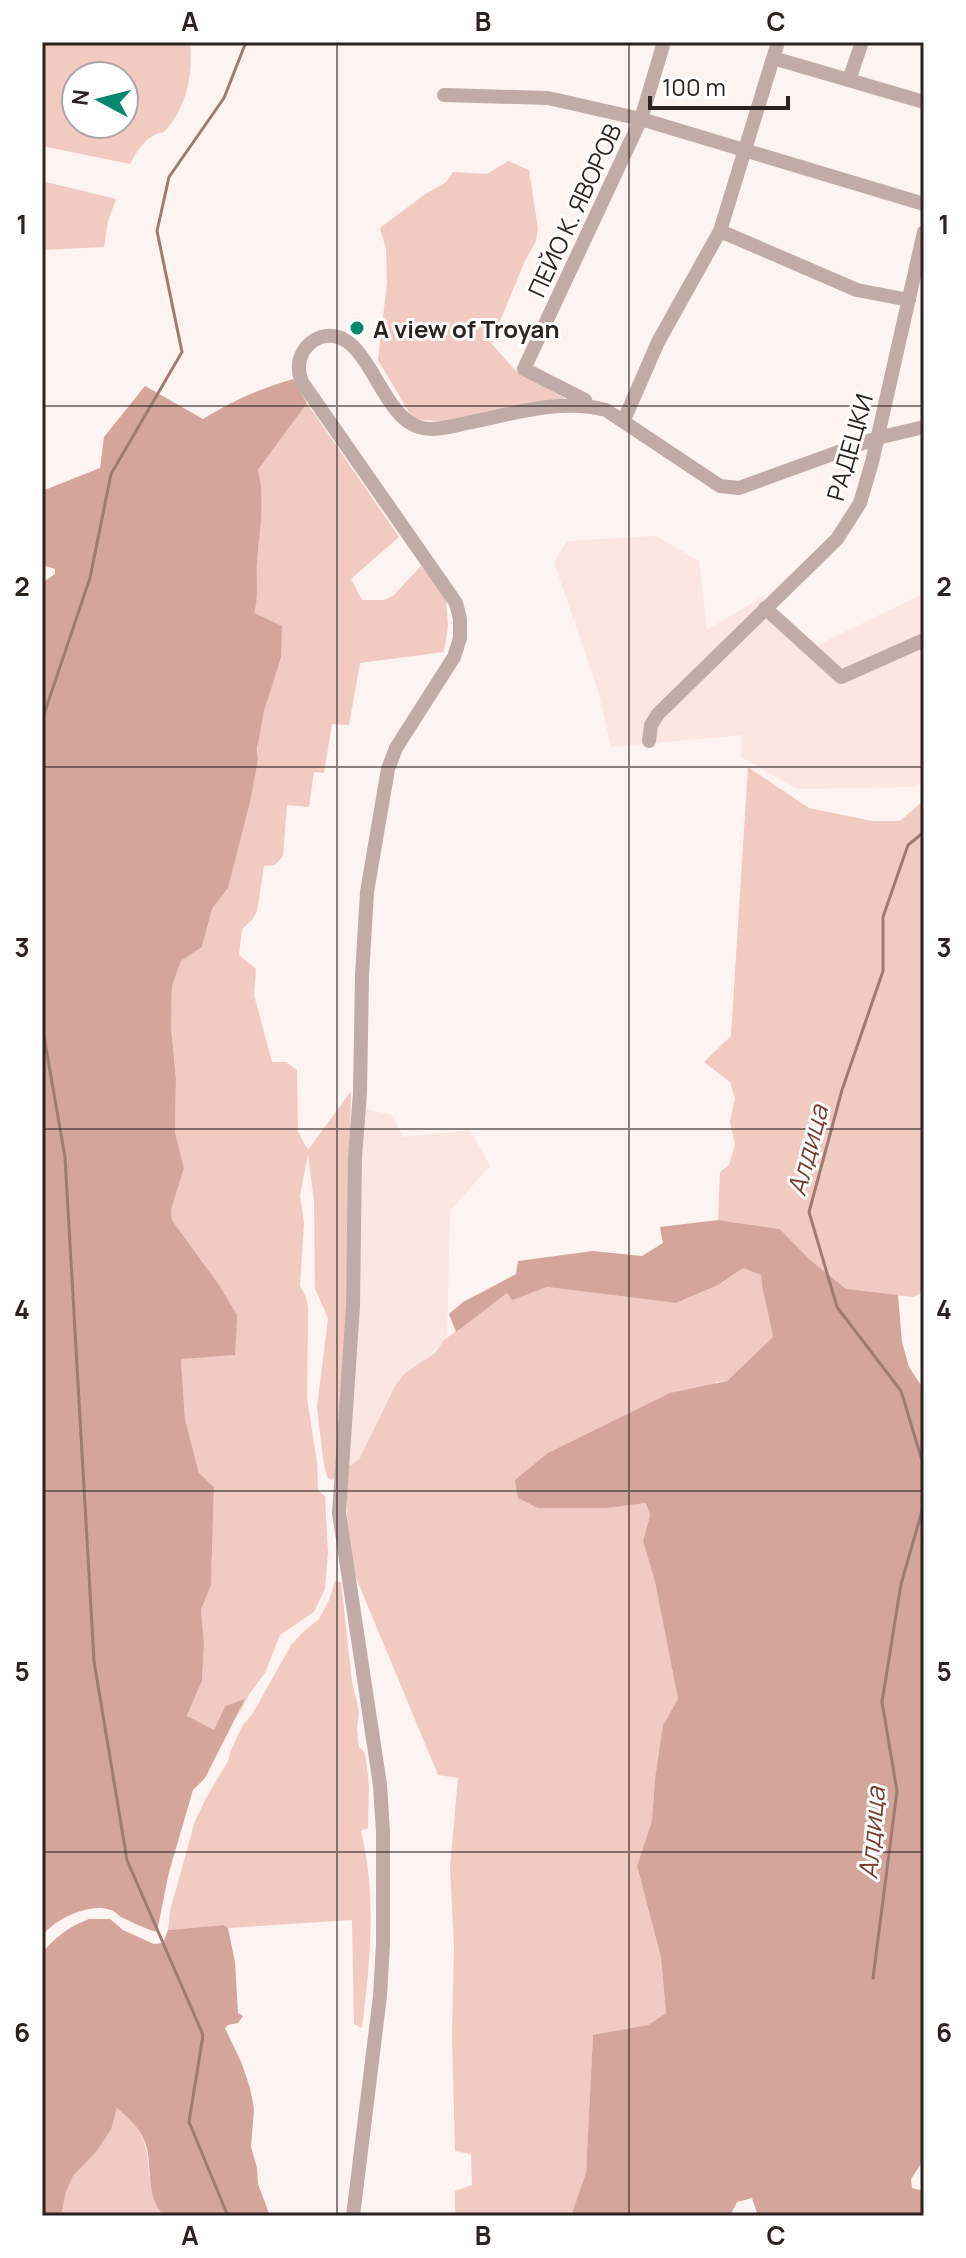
<svg xmlns="http://www.w3.org/2000/svg" width="966" height="2258" font-family="Manrope,sans-serif">
	<style>
		.built { fill: #fbe6e2 }
		.green { fill: #f1cac1; fill-rule: evenodd }
		.forest { fill: #d4a69b }
		.lines { fill: none; stroke-linecap: round; stroke-linejoin: round }
		.stream { stroke: #9e7c74; stroke-width: 3 }
		.minor { stroke: #c0aba6; stroke-width: 14 }
		.grid { fill: none; stroke: #2c2321; stroke-width: 2; stroke-opacity: 0.55 }
		.poi-dot { fill: #02886d; stroke: #fff; stroke-width: 3 }
		.labels { text-anchor: middle; dominant-baseline: central; stroke-width: 6; stroke-linejoin: round; paint-order: stroke }
		.street-label { font-size: 24px; fill: #2c2321; stroke: #fff }
		.poi-label { font-size: 24px; font-weight: bold; fill: #2c2321; stroke: #fff; text-anchor: start }
		.water-label { font-size: 26px; font-style: italic; fill: #793d30; stroke: #fff }
		.neatline { fill: none; stroke: #2c2321; stroke-width: 3 }
		.grid-label { font-size: 26px; text-anchor: middle; font-weight: bold; fill: #2c2321 }
	</style>
	<rect width="100%" height="100%" fill="#fdf3f0"/>
	<!-- built -->
	<path class="built" d="M656,536l43,25 8,69 55,-33 50,51 112,-55v189l-11,5 -116,2 -56,-32 1,-22 -131,12 -12,-53 -45,-132 13,-21z
		M365,1109l27,6 11,22 67,-7 20,36 -40,45 -3,127 -33,32 -68,161 -3,-49 10,-312z"/>
	<!-- green -->
	<path class="green" d="M42,42h148c3,33 -3,65 -26,90 -18,3 -26,18 -34,32l-88,-18zM76,76h48v48h-48z
		M508,161l21,9 9,59 -2,12 -12,22 -33,80 26,29 49,27 -122,23 -31,-3 -35,-59 9,-77 -1,-34 -6,-21 44,-33 22,-13 7,-10 34,2z
		M42,181l74,18 -8,22 -4,26 -62,3z
		M307,403l92,134 -48,42 11,21h21l10,-4 28,-30 25,32 2,28 -4,26 -84,11 -11,62 -17,-1 -8,49 -10,-1 -5,35 -22,-2 -4,51 -8,9 -11,1 -7,45 -5,9 -10,9 -3,26 17,14 -2,26 18,67h14l11,8 1,62 10,18 43,-59 -6,284 -9,103 -5,2 -4,-3 -4,-18 -6,-52 11,-88 -13,-31 -1,-87 -6,-47 -8,41 4,28 -4,63 6,11 2,12 -1,89 10,64 1,29 7,5 3,56 -3,37 -11,23 -34,23 -15,38 -15,20 -14,26 8,-19 -19,6 -11,24 -27,-13 15,-36 2,-37 -3,-34 10,-25 3,-98 -15,-14 -14,-54 -4,-61 53,-3 -15,-70 -47,-65 -1,-10 13,-42 -9,-36 1,-53 -5,-52 1,-41 9,-25 21,-14 10,-38 16,-21 30,-128c-2,-35 13,-70 23,-102l-28,-45c6,-17 3,-32 4,-50 2,-31 9,-62 1,-93z
		M748,767l61,41 63,13h28l24,-21v492l-11,5 -67,-7 -37,-31 -29,-30 -62,-9 2,-48 9,-7 6,-20 -5,-23 5,-24 -5,-16 -26,-20 27,-26z
		M743,1268l18,7 1,11 11,51 -46,44 -11,1 -75,120 3,1 6,12 -7,26 12,41 23,117 -15,26 -8,53 -3,42 -15,46 24,92 5,55 -18,12 -55,11 -7,138 -15,42h-116v-25l17,-6 -1,-31 -16,-3 -3,-115 2,-90 -4,-78 8,-90 -20,-3 -86,-207 -5,-37v-64l12,-7 36,-74 10,-13 30,-20 9,-13 63,-47 5,6 35,-12 129,16 42,-18z
		M335,1581l6,1 11,100 7,29 -2,19 2,17 6,6 4,31 -1,44 -7,3c16,65 9,132 1,197l-8,-4 -2,-104 -124,8 -4,-3 -56,5 2,-19 25,-90 11,-23 22,-37 3,-11 12,-25 10,-12 38,-68 12,-13 16,-13 10,-19z
		M117,2108c10,9 20,16 25,29 12,26 1,57 22,79h-103l5,-24 7,-16 23,-24 15,-22z"/>
	<!-- forest -->
	<path class="forest" d="M293,379l14,24 -49,67c8,31 1,62 -1,93 -1,18 2,33 -3,50l28,13 -1,32 -17,53 -7,38 1,11 -8,42 -22,86 -16,21 -10,38 -21,14 -9,25 -1,41 5,52 -1,53 9,36 -13,42 1,10 47,65 18,30v6l-2,34 -54,4 4,60 14,54 15,14 -3,98 -10,25 3,34 -2,37 -15,35 27,14 11,-24 20,-7 -40,79 -12,12 -24,82 -12,60c-12,-3 -25,-10 -36,-15 -3,-2 -6,-6 -10,-7 -22,-8 -56,9 -69,26v-1353l13,-9v-5l-13,-4v-74l58,-23 4,-31 41,-51 58,33c31,-19 56,-30 90,-40z
		M718,1220l62,9 29,30 37,30 52,6 4,47 7,25 15,23v597l-2,11 2,20v141l-13,20 1,9 12,3v25h-166l-6,-18 -15,4 -7,14h-159l15,-43 7,-138 55,-10 18,-12 -5,-55 -24,-92 15,-46 3,-42 8,-53 15,-26 -23,-117 -12,-41 7,-26 -5,-12 -39,5h-68l-20,-10 -3,-18 33,-27 122,-60 57,-12 46,-44 -11,-51 -1,-11 -18,-7 -25,17 -42,18 -129,-16 -35,13 -5,-7 -51,39 -7,-18 14,-12 53,-28 2,-13 75,-10 49,5 21,-13 -3,-16z
		M89,1919h21l13,11 31,14 9,-1 5,-13 56,-5 4,3 7,34 3,51 5,3 -5,7 -10,2 -3,3 17,36 8,24 4,21 -3,38 6,21 1,16 12,32h-106c-18,-19 -12,-43 -17,-67 -4,-18 -16,-29 -30,-41l-6,22 -15,22 -23,24 -7,16 -5,24h-19v-263c14,-17 27,-26 47,-34z"/>
	<g class="lines">
		<!-- stream -->
		<path class="stream" d="M42,720l48,-142 21,-104 71,-122 -25,-121 12,-54 55,-79 22,-56
			M924,832l-16,13 -25,72v54l-41,119 -33,122 28,95 64,84 23,76
			M42,1025l23,132 29,504 33,199 76,175 -14,87 39,94
			M873,1978l24,-187 -15,-89 19,-118 23,-80"/>
		<!-- minor -->
		<path class="minor" d="M773,58l151,44
			M849,80l13,-38
			M444,95l104,3 93,21 283,85
			M720,231l137,59 52,10
			M587,405l-2,-5 -61,-31 117,-250 23,-77
			M624,420l34,-78 62,-111 58,-189
			M765,608l76,69 83,-37
			M649,741l2,-16 7,-11 179,-175 23,-36 12,-41 52,-230
			M353,2216l27,-220 3,-52v-112l-3,-47 -41,-272 14,-207 2,-149 5,-64 2,-117 5,-84 21,-123 8,-21 58,-91 6,-19v-19l-4,-16 -154,-221c-4,-10 -5,-20 1,-30 4,-7 10,-12 18,-15 47,-13 57,78 98,90 14,5 34,-1 48,-4 46,-9 93,-25 139,-13l114,76 19,2 138,-50 47,-11"/>
	</g>
	<!-- grid -->
	<path class="grid" d="M337,42v2174M629,42v2174M42,406h882M42,767h882M42,1129h882M42,1491h882M42,1852h882"/>
	<!-- markers -->
	<circle class="poi-dot" cx="357" cy="328" r="8"/>
	<g class="labels">
		<!-- street labels -->
		<g class="street-label">
			<text transform="translate(574 210) rotate(-65)">ПЕЙО К. ЯВОРОВ</text>
			<text transform="translate(849 447) rotate(-74)">РАДЕЦКИ</text>
		</g>
		<!-- poi labels -->
		<g class="poi-label">
			<text x="373" y="328">A view of Troyan</text>
		</g>
		<!-- water labels -->
		<g class="water-label">
			<text transform="translate(807 1150) rotate(-75)">Алдица</text>
			<text transform="translate(871 1833) rotate(-85)">Алдица</text>
		</g>
	</g>
	<!-- border -->
	<rect width="966" height="2258" fill="none" stroke="#ffffff" stroke-width="88"/>
	<!-- north arrow -->
	<g transform="translate(100 100) rotate(277)"><circle r="38" fill="#ffffff" stroke="#aba7a6" stroke-width="2"/>
	<path d="M0-6L14 30L0 20L-14 30Z" fill="#02886d"/>
	<text y="-12" font-size="22" font-weight="bold" text-anchor="middle" fill="#2c2321">N</text>
	</g>
	<!-- scale -->
	<path d="M650 96v12h138v-12" fill="none" stroke="#2c2321" stroke-width="4"/>
	<text x="662" y="96" font-size="24" fill="#2c2321" stroke="#ffffff" stroke-width="6" paint-order="stroke">100 m</text>
	<rect x="44" y="44" width="878" height="2170" class="neatline"/>
	<g class="grid-label">
		<text x="190" y="31">A</text>
		<text x="483" y="31">B</text>
		<text x="776" y="31">C</text>
		<text x="22" y="234">1</text>
		<text x="944" y="234">1</text>
		<text x="22" y="596">2</text>
		<text x="944" y="596">2</text>
		<text x="22" y="957">3</text>
		<text x="944" y="957">3</text>
		<text x="22" y="1319">4</text>
		<text x="944" y="1319">4</text>
		<text x="22" y="1681">5</text>
		<text x="944" y="1681">5</text>
		<text x="22" y="2042">6</text>
		<text x="944" y="2042">6</text>
		<text x="190" y="2245">A</text>
		<text x="483" y="2245">B</text>
		<text x="776" y="2245">C</text>
	</g>
</svg>
